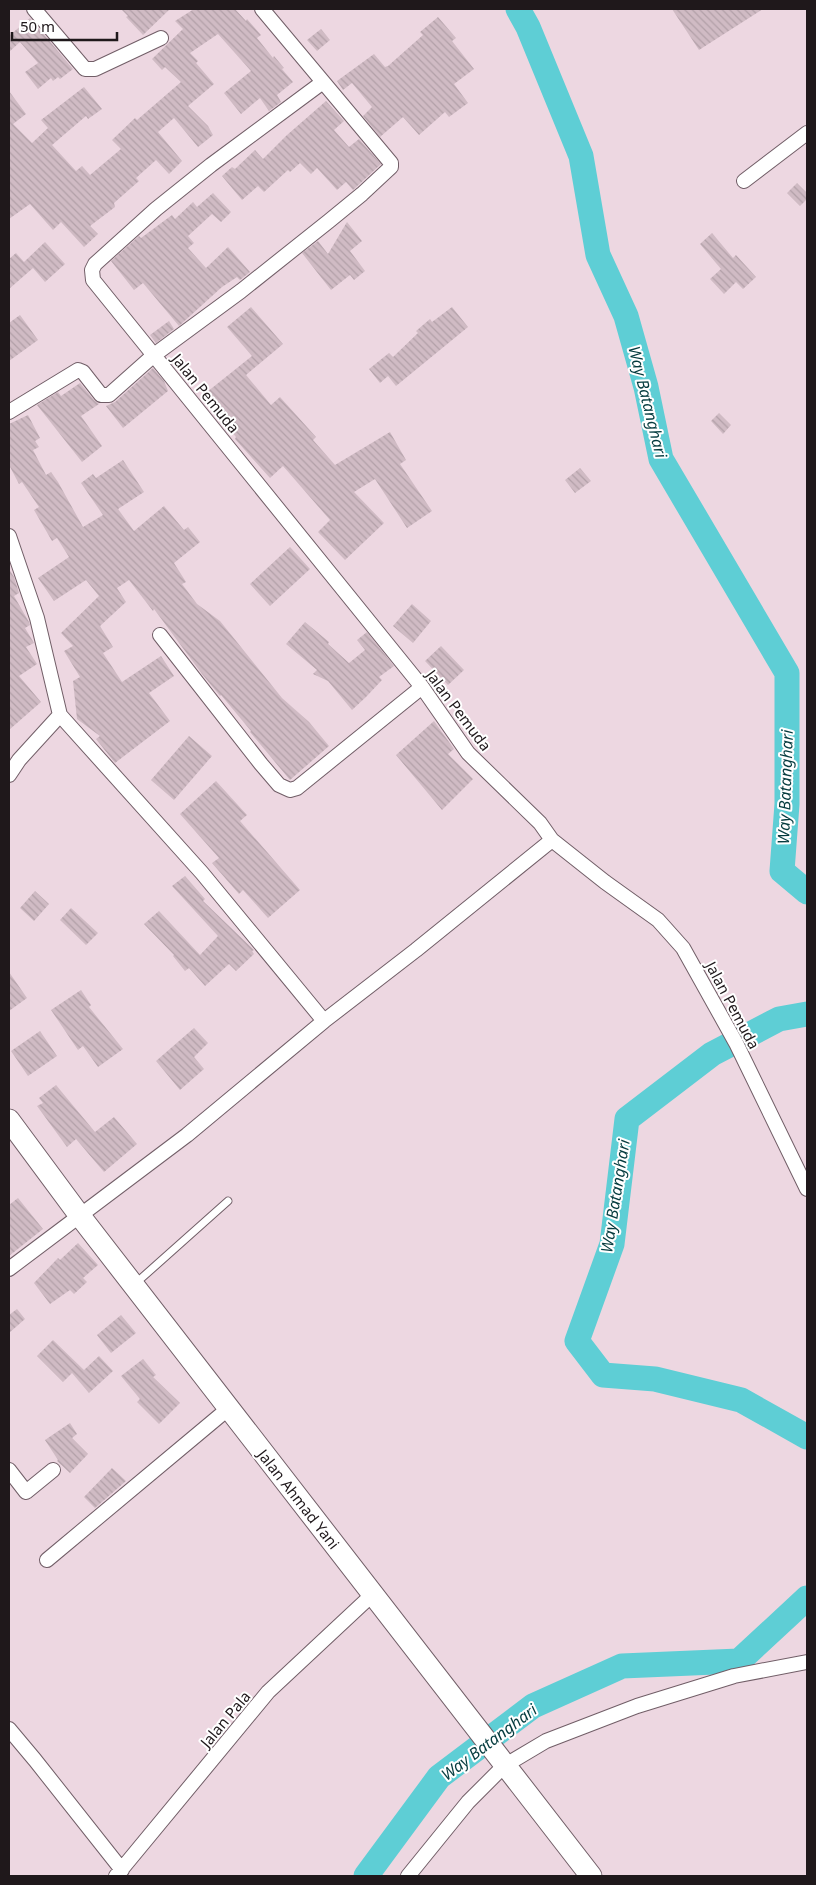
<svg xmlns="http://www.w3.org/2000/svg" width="816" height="1885" font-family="'Noto Sans',sans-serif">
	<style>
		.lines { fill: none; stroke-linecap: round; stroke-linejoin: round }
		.river { stroke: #5eced5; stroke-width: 25 }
		.building { fill: url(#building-back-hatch) }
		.lane-casing { stroke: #715e67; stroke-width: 9 }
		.street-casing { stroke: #715e67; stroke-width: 16 }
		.primary-casing { stroke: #715e67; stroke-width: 23 }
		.lane { stroke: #fff; stroke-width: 7 }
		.street { stroke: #fff; stroke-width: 14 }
		.primary { stroke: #fff; stroke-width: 21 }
		.labels { text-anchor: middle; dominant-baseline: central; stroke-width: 4; stroke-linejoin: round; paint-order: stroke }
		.street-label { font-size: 15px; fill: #1f181b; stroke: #fff }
		.water-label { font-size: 16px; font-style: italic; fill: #043b3e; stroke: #fff }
	</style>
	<defs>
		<pattern id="building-back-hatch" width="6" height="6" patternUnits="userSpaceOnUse" patternTransform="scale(1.25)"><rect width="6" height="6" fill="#d0bbc4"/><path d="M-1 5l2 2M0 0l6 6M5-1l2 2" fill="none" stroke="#b2a0a8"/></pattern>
	</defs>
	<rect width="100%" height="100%" fill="#edd7e1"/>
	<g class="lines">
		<!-- river -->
		<path class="river" d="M518,9l10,18 53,129 17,99 28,61 20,71 15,72 126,214v131l-5,67 25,21
			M807,1014l-28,5 -67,35 -85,65 -15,125 -35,97 26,34 52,4 86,21 66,37
			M366,1876l73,-99 94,-71 89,-40 117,-5 68,-63"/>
	</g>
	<!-- building -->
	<path class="building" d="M121,9h49l-27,26 -17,-18 2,-1z
		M194,9h41l11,12 1,-2 14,16 -4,3 16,20 1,-2 10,12 -2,1 11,13 -16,13 4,7 -12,9 -9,-13 -19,16 -17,-21 27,-22 -33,-37 -28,19 8,8 -2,2 18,21 -26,22 20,20 5,9 -15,12 -24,-29 -16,14 24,29 -13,13 -13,-14 -20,18 3,3 -25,22 1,4 -25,19 8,8 -14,13 -23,-25 -8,8 -23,-26 -21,15v-128l17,23 -13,10 19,19 16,-15 -7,-8 43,-33 18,22 -14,10 -2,-3 -34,29 24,26 6,-5 8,9 31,-26 -9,-9 23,-22 2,2 44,-38 -16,-15 -3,3 -10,-11 31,-30 -8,-8z
		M672,9h91l-64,41z
		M438,17l18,21 -4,3 22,28 -20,15 14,19 -19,14 -4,-5 -26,23 -16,-18 -23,20 -17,-21 9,-9 -20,-24 -9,7 -6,-9 37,-27 11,13 3,-1 35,-31 -3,-3z
		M30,18l43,51 -13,10 -2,-2 -5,4 -2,-3 -13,11 -13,-17 13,-9 -18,-21 -11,10v-16z
		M321,29l9,11 -13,11 -10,-11z
		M326,101l18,20 -10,9 15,17 10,-8 22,25 -28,26 -7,-8 -9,8 -20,-22 -6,6 -11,-11 -10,9 -2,-2 -24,22 -6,-6 -16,14 -20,-24 10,-9 3,2 20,-19 8,9 24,-24z
		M797,183l10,10v6l-7,7 -13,-13z
		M213,193l18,19 -10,10 -9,-8 -24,22 6,7 -6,5 18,20 22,-21 22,25 -10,8 -3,-3 -15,10 -43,39 -36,-43 -9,7 -23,-29 28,-25 2,2 31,-23 3,4 18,-17 4,5z
		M347,222l15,19 -12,10 15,20 -11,9 -4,-5 -19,15 -29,-37 16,-12 10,13z
		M712,233l21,25 3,-3 20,22 -13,12 -7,-7 -12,12 -14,-15 11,-10 -21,-25z
		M45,242l20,22 -20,18 -12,-14 -24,21v-30l7,-6 8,9z
		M251,307l32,37 -37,31 25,30 9,-8 36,40 -3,3 22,25 55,-33 16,28 -6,4 32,47 -25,17 -32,-49 -21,13 30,31 -39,37 -27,-28 12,-12 -47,-54 -13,12 -35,-39 1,-2 -34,-41 50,-40 -25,-29z
		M452,307l16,20 -72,59 -8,-10 -8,7 -11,-14 20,-16 4,4 25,-24 -2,-2 14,-12 2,3z
		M20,315l18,25 -29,21v-38z
		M169,321l5,8 -18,14 -6,-8z
		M153,368l11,13 4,10 -45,37 -17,-22 9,-4z
		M80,383l14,17 5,4 -18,12 21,30 -20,16 -45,-57 21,-13 3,4z
		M719,413l12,12 -8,9 -12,-13z
		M28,415l12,23 -5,3 4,6 -6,3 13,25 5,-3 7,10 25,45 20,-12 -22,-32 12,-9 3,4 27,-18 21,32 -26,17 16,22 30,-25 20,24 4,-3 12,15 -26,21 12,19 -4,2 15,20 23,17 62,77 27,24 20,24 -39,34 -40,-48 1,-1 -30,-36 -1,1 -18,-22 -48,-65 -1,2 -24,-31 -12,8 9,14 -26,24 13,21 -10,6 19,29 39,-26 13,20 -25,17 21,28 -55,42 -19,-24 4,-3 -23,-17 -4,-38 7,-4 -16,-26 9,-5 -12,-13 38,-37 -13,-16 -32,21 -16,-23 31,-21 -12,-19 -5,3 -18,-31 5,-3 -17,-25 -3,2 -10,-19v-41z
		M580,468l11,13 -16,12 -10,-13z
		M290,547l20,22 -40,37 -20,-22z
		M9,569l5,8 5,16 -5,3 15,26 1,3 -5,3 9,15 -8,4 11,17 -18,12 22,26 -32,28z
		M412,604l19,17 -18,22 -20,-17z
		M305,622l24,20 -1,2 21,19 16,-13 -8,-10 10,-8 27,34 -15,11 3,3 -16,17 -14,13 -24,-29 -15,-7 4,-4 -31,-26z
		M441,646l23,24 -16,15 -23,-24z
		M434,721l20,28 -6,5 25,25 -31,31 -46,-55z
		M189,736l23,20 -38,44 -23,-20z
		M216,781l31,34 -7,6 60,69 -32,28 -25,-28 -4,4 -27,-31 7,-5 -39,-44z
		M185,876l20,23 -2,2 51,49 -2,1 2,3 -18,17 -7,-7 -24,22 -16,-18 -4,3 -12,-15 1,-1 -30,-31 15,-13 41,44 18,-19 -46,-50z
		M35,891l14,13 -15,17 -14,-13z
		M71,908l27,25 -12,12 -26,-25z
		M9,972l18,26 -18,13z
		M81,990l10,15 -2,2 34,42 -25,18 -15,-21 -5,4 -27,-40z
		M194,1028l14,15 -14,14 10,12 -24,21 -24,-29z
		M40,1031l17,25 -29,20 -17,-25z
		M56,1085l39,47 19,-15 23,27 -33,28 -28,-33 -9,8 -30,-41 6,-3 -4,-5z
		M18,1198l25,31 -34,27v-51z
		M78,1243l20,22 -15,13 4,4 -13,12 -4,-4 -20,14 -16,-21 24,-25 2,2z
		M17,1309l8,10 -16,14v-18z
		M121,1315l15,18 -25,20 -14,-18z
		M53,1340l31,30 15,-14 14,15 -24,22 -17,-20 -9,9 -26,-26z
		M143,1359l13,16 -3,2 27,26 -21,21 -22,-22 3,-3 -19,-23z
		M70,1423l7,11 -5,4 16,16 -18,19 -13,-12 1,-1 -13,-20z
		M112,1468l14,13 -31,27 -11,-11z"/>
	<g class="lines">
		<!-- lane casing -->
		<g class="lane-casing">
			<path id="lane" d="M136,1283l92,-82"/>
		</g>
		<!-- street casing -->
		<g class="street-casing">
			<path id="street" d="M34,9l51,60h10l66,-31
				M323,82l-112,83 -55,44 -61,55 -3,6 1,10 329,407 46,66 72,70 12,17 53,42 53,38 25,28 53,95 71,146
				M744,181l63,-48
				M9,412l69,-42 5,2 18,23h8l45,-40 87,-64 88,-70 33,-27 29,-27v-4l-129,-154
				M9,536l28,82 23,97 142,158 122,148
				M160,635l101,129 18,21 11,5 7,-2 125,-101
				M9,775l10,-15 41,-45
				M9,1269l178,-134 137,-114 92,-71 136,-110
				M9,1470l17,22 27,-22
				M47,1560l182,-152
				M9,1729l26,31 87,110
				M116,1876l152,-184 105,-98
				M408,1876l60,-74 36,-36 42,-25 91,-35 97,-30 73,-14"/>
		</g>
		<!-- primary casing -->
		<g class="primary-casing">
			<path id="primary" d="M9,1120l71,96 511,660"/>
		</g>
		<!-- lane -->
		<use href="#lane" class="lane"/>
		<!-- street -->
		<use href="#street" class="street"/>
		<!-- primary -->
		<use href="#primary" class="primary"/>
	</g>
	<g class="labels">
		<!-- street labels -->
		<g class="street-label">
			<text transform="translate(206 393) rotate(51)">Jalan Pemuda</text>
			<text transform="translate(459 710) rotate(53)">Jalan Pemuda</text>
			<text transform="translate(733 1005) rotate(62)">Jalan Pemuda</text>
			<text transform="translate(299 1499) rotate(52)">Jalan Ahmad Yani</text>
			<text transform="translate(225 1719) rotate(-50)">Jalan Pala</text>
		</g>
		<!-- water labels -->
		<g class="water-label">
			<text transform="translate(648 402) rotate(76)">Way Batanghari</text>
			<text transform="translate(785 787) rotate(-88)">Way Batanghari</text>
			<text transform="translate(615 1196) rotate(-81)">Way Batanghari</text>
			<text transform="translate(489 1742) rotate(-37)">Way Batanghari</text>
		</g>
	</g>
	<!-- border -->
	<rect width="816" height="1885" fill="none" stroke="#1f181b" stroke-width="20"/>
	<!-- scale -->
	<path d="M12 32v8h105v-8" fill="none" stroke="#1f181b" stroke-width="2.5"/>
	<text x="20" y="32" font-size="15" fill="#1f181b" stroke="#ffffff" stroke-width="4" paint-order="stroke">50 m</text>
</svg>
